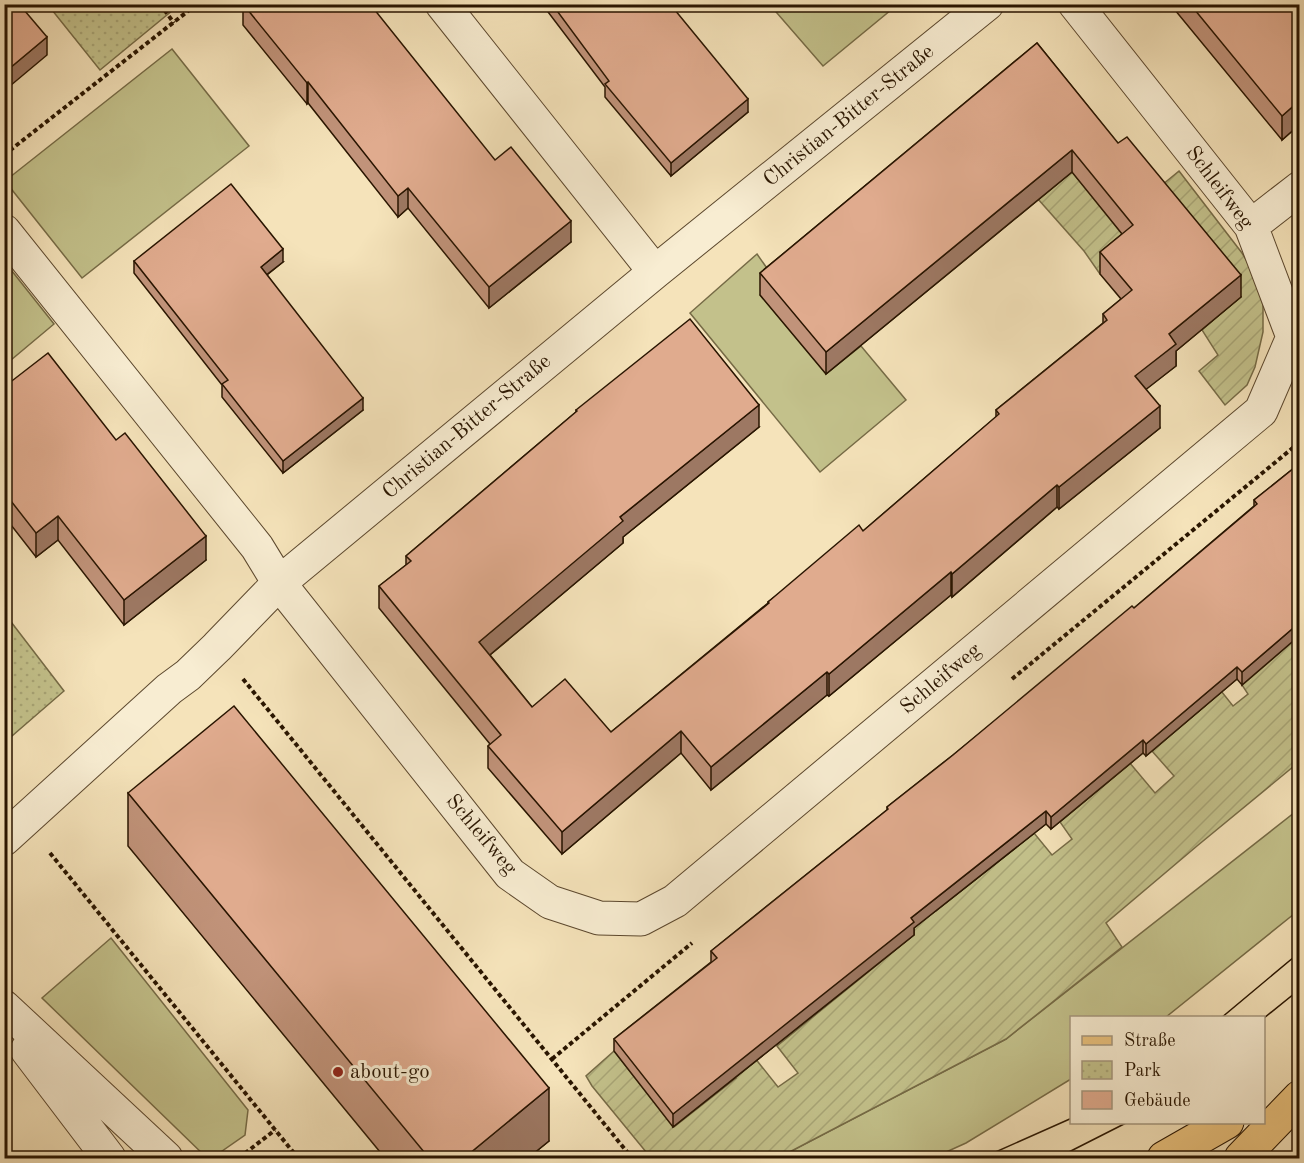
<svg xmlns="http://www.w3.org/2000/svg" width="1304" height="1163" font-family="'Old Standard TT',serif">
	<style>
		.grass { fill: #c3c18b; stroke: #766b46; stroke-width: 1.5 }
		.park { fill: url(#park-dots); stroke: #766b46; stroke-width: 1.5 }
		.garden { fill: url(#garden-furrows); stroke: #766b46; stroke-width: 1.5 }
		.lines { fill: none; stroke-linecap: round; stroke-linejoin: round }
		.minor-casing { stroke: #5c482e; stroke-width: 35 }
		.primary-casing { stroke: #291500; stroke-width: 35 }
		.path { stroke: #291500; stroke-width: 4; stroke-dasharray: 4.5 3; stroke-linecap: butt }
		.minor { stroke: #f8edd2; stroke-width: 33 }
		.primary { stroke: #eac27d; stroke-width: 33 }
		.tram { stroke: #291500; stroke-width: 1.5 }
		.wall { fill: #c1937a; stroke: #291500; stroke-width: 1.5 }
		.shaded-wall { fill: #9d7863; stroke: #291500; stroke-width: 1.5 }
		.building { fill: #e0ab8e; stroke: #291500; stroke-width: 1.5 }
		.poi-dot { fill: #8f2418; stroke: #f8edd2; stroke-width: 2 }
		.labels { text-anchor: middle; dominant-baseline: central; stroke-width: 6; stroke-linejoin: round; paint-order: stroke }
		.street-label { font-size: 21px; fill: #291500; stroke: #f8edd2 }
		.poi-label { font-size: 21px; fill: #291500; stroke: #f8edd2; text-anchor: start }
	</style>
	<defs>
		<pattern id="park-dots" width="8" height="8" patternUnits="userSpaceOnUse" patternTransform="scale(1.5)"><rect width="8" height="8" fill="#c3c18b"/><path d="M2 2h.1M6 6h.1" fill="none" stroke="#a8a576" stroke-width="1.8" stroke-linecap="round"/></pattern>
		<pattern id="garden-furrows" width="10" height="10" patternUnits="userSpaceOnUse" patternTransform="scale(1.5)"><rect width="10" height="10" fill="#c3c18b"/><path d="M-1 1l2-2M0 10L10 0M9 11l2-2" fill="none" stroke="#a8a576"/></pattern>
	</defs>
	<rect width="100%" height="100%" fill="#f5e3ba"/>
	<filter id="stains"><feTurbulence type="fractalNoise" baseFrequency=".00333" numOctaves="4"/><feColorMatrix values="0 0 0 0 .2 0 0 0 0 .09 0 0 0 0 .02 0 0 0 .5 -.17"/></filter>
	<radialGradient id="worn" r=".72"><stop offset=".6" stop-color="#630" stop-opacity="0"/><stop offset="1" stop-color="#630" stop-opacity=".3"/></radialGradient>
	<!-- grass -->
	<path class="grass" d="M770,5h127l-74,61z
		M172,49l77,97 -167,132 -77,-97z
		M757,254l19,27 -16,14 66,79 35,-28 45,54 -86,72 -130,-159z
		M4,261l50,63 -49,41h-1z
		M1299,809v101l-133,107 -94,1 -1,61 -105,64 -33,15h-155l228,-119z
		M111,938l137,172 -3,25 -33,23h-5l-165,-160z"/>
	<!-- park -->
	<path class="park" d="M48,5h131l-79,65z
		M5,614l59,77 -59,51h-1z"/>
	<!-- garden -->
	<path class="garden" d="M1179,171l63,82 15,25 6,27v27l-8,35 -8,18 -22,20 -26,-34 19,-16 -16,-25 38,-33 -140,-23 -16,-23 -46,-52 34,-27 15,18 36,27z
		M1299,636v126l-102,84 -91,77 16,24 -116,92 -228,119h-127l-59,-72 -6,-10 28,-25 60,76 62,-49 -25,-33 20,-17 47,59 20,-14 -21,-27 137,-111 -3,-56 25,32 98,-78 18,22 20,-16 -12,-17 55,-46 -17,-51 57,68 19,-17 -22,-25 53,-45 1,-34 27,34 15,-12 -6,-9z"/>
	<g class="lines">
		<!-- minor casing -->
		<g class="minor-casing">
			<path id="minor" d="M442,4l213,268
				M1251,226l49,-38
				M4,231l253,316 22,36 231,291 40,28 49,16 42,1 34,-18 586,-490 32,-74 -42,-111 -176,-222
				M4,839l165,-150 19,-14 29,-28 62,-64 376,-311 332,-268
				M4,1007l162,151
				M27,1050l82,108"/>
		</g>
		<!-- primary casing -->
		<g class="primary-casing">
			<path id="primary" d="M1164,1158l63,-36
				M1241,1158l59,-61"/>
		</g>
		<!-- path -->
		<path class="path" d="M160,4l14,19
			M4,155l193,-151
			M243,679l389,479
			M1012,679l288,-237
			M50,853l248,305
			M552,1059l140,-116
			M239,1158l36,-28"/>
		<!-- minor -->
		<use href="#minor" class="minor"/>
		<!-- primary -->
		<use href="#primary" class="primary"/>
		<!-- tram -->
		<path class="tram" d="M1221,1018l79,-66
			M1264,1018l36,-29
			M982,1158l90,-40
			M1057,1158l71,-36"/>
	</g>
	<!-- wall -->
	<path class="wall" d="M243,4l252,156 76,82 -82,66 -81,-100 -10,9 -90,-114 -1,1 -64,-79z
		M542,4h128l78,108 -77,64 -66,-79v-10z
		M1170,4h129v121l-17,15z
		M1037,43l204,254 -65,54v15l-30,23 14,39 -101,81 -2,-2 -105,90 -1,-2 -122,101 -2,-1 -116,95 -30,-37 -119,101 -74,-86v-22l2,-2 -111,-136v-22l27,-21v-9l170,-144v-2l183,17 -136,110v6l-133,112 42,52 79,25 157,-129v-1l95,-71 133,-114v-7l107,-87v-9l18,-15 -21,-25v-22l22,-18 -50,-62 -246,202 -66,-79v-22z
		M134,261l149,1 -16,13 96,135 -80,63 -61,-76v-12l-88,-112z
		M4,387l202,173 -82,65 -66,-85 -22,17 -32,-41z
		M1299,464l-57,221 -5,-6 -91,77 -3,-3 -92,76 -5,-5 -132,104v7l-241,192 -59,-76v-12l97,-77v-11l176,-141v-3l66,-52 181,-147 120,-102v-6z
		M128,793l421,348 -21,17h-143l-257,-312z"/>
	<!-- shaded-wall -->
	<path class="shaded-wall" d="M47,37v18l-43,36v-18z
		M308,82v21l-1,1v-21z
		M748,99v13l-77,64v-13z
		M1299,101v24l-17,15v-24z
		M1072,150v22l-246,202v-22z
		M408,188v20l-10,9v-21z
		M571,221v21l-82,66v-21z
		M283,249v13l-22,17v-12z
		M1241,275v22l-65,54v15l-41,32v-22l34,-42z
		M363,398v12l-80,63v-12z
		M759,405v22l-136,110v6l-144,121v-22l141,-125z
		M1160,406v22l-101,81v-22z
		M1057,485v22l-105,90v-23z
		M58,516v24l-22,17v-24z
		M206,536v24l-82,65v-25z
		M951,572v23l-122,101v-22z
		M1299,623v13l-57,49v-13z
		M1237,667v12l-91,77v-12z
		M827,672v23l-116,95v-23z
		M681,731v22l-119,101v-22z
		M1143,740v13l-92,76v-12z
		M1046,811v13l-132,104v7l-241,192v-13l238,-196z
		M549,1088v53l-21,17h-64z"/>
	<!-- building -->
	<path class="building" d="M4,4h15l28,33 -43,36z
		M243,4h127l40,50 85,106 16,-13 60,74 -82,66 -81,-99 -10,8 -90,-114 -1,1z
		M552,4h118l78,95 -77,64 -66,-79 4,-3z
		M1190,4h109v97l-17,15z
		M1037,43l81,100 9,-6 114,138 -72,59 7,10 -41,32 25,30 -101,81 -2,-2 -105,89 -1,-2 -122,102 -2,-2 -116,95 -30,-36 -119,101 -74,-86 13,-11 -122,-149 32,-25 -5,-5 171,-145 -1,-1 114,-91 69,86 -139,112 3,4 -144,121 53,65 33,-28 46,53 158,-129 -1,-1 91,-77 4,6 136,-117 -3,-4 111,-90 -4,-6 29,-24 -32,-38 33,-27 -61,-75 -246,202 -66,-79z
		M231,184l52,65 -22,18 102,131 -80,63 -61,-77 6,-4 -94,-119z
		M48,353l68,87 9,-7 81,103 -82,64 -66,-84 -22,17 -32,-41v-3l4,-3 -4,-5v-94z
		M1299,464v159l-57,49 -5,-5 -91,77 -3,-4 -92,77 -5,-6 -135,107 3,4 -241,192 -59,-75 103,-81 -6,-7 177,-142 -1,-2 66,-52 179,-149 2,2 123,-104 -3,-4z
		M234,706l315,382 -85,70h-35l-301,-365z"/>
	<!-- markers -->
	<circle class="poi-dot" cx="338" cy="1072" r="6"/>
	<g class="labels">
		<!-- street labels -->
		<g class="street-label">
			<text transform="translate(849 116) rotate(-39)">Christian-Bitter-Straße</text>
			<text transform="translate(1219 188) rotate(53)">Schleifweg</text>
			<text transform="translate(467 427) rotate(-40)">Christian-Bitter-Straße</text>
			<text transform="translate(941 679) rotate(-40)">Schleifweg</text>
			<text transform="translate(481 835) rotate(50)">Schleifweg</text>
		</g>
		<!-- poi labels -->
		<g class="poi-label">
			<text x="350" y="1072">about-go</text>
		</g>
	</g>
	<!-- margin -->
	<rect width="1304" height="1163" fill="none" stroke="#f5e3ba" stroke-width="24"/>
	<rect x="6" y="6" width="1292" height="1151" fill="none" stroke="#291500" stroke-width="3"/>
	<rect x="12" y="12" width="1280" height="1139" fill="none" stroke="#291500" stroke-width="1.5"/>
	<!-- legend -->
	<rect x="1070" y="1016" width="195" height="108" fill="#f8edd2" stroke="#a5977e" stroke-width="1.5"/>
	<rect x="1082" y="1036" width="30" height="9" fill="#eac27d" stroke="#a5977e" stroke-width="1.5"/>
	<text x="1124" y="1046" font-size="18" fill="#291500">Straße</text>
	<rect x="1082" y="1061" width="30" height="18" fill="url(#park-dots)" stroke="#a5977e" stroke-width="1.5"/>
	<text x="1124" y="1076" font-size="18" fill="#291500">Park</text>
	<rect x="1082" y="1091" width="30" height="18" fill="#e0ab8e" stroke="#a5977e" stroke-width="1.5"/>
	<text x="1124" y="1106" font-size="18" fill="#291500">Gebäude</text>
	<rect width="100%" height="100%" filter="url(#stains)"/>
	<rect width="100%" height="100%" fill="url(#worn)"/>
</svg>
